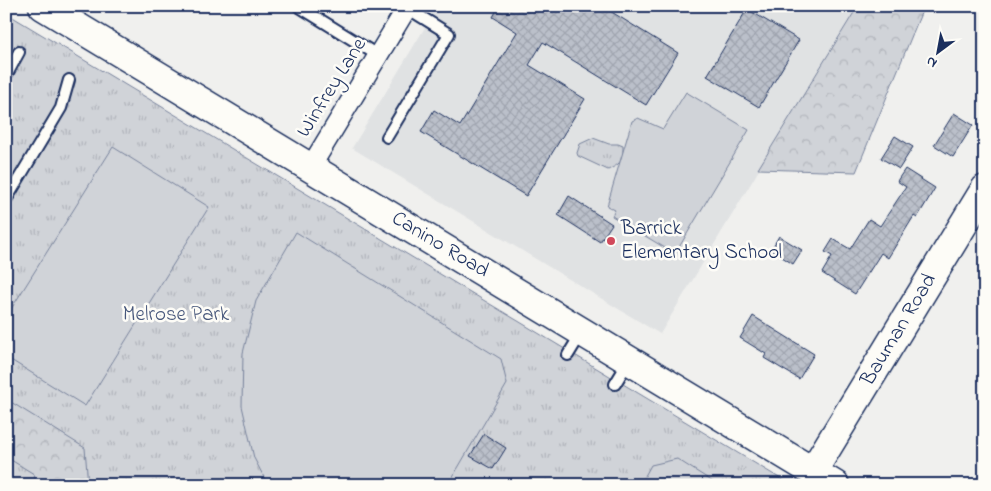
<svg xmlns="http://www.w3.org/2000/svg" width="991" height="491" font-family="'Indie Flower',sans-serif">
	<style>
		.built { fill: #e0e2e3 }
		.grass { fill: url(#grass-tufts); stroke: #76819b }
		.forest { fill: url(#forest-crowns); stroke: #76819b }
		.pitch { fill: #d0d3d8; stroke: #76819b }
		.building { fill: url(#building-cross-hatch); stroke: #1b2f5e }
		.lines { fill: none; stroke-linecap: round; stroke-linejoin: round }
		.lane-casing { stroke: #1b2f5e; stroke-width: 14 }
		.street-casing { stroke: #1b2f5e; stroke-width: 22 }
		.secondary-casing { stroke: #1b2f5e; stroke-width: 31 }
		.lane { stroke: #fdfcf7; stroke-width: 10 }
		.street { stroke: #fdfcf7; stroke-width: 19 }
		.secondary { stroke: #fdfcf7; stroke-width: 28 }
		.poi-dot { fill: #d1495b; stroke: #fdfcf7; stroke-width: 2 }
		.labels { text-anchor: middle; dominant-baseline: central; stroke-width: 5; stroke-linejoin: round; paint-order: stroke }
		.street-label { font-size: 21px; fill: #1b2f5e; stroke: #fdfcf7 }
		.poi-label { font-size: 21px; fill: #1b2f5e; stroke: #fdfcf7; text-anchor: start }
		.park-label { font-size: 21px; fill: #48587c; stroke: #fdfcf7 }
	</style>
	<defs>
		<pattern id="grass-tufts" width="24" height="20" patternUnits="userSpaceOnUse" patternTransform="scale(1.25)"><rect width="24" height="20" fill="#d0d3d8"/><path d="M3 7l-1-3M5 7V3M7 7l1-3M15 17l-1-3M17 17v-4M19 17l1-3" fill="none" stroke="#b2b5bc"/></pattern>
		<pattern id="forest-crowns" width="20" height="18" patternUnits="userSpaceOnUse" patternTransform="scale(1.25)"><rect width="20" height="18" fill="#d0d3d8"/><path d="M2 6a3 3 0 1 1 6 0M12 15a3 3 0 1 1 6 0" fill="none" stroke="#b2b5bc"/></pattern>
		<pattern id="building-cross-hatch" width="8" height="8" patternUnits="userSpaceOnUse" patternTransform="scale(1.25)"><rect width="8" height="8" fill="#bbc0ca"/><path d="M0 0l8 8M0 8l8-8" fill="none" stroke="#a0a5b0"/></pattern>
	</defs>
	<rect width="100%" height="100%" fill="#f0f0ee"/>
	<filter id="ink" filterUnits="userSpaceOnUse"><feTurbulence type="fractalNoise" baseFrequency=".02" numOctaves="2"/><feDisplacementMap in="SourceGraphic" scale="10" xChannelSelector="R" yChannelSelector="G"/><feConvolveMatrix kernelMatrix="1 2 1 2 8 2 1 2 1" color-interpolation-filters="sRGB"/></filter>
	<g filter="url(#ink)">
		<!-- built -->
		<path class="built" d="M438,6h420l-198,328 -308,-186z"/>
		<!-- grass -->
		<path class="grass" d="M6,13l73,44 712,428h-785z
			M593,138l16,6h9l5,2c0,16 -3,18 -15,24l-30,-14 -1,-3 3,-9z"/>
		<!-- forest -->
		<path class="forest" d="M858,6h66l-68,166 -98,-3z
			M6,399l79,49 3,37h-52l-2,-11 -28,-17z"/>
		<!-- pitch -->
		<path class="pitch" d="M686,92l63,38 -74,124 -63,-38 3,-6 -8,-4 25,-85 6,-3 25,11z
			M113,147l96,60 -124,199 -79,-49v-40z
			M296,232l205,127 6,25 -59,101h-180l-14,-27 -12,-52 1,-53 13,-52z
			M677,459l41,26h-78l11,-20z"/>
		<!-- building -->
		<path class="building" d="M499,6h103l76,47 -32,52 -103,-63 -14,23 56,34 -59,97 -105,-64 13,-22 26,16 57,-94 -24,-15z
			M747,9l52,31 -40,67 -52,-31z
			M954,113l19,12 -20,32 -19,-12z
			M895,136l18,11 -14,22 -18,-11z
			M905,169l30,19 -18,30 -3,-2 -26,42 -7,-5 -26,41 -33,-21 10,-17 -7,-4 8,-13 17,10 19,-30 11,7 26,-39 -9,-6z
			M569,196l43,28 -12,18 -42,-27z
			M779,236l23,14 -9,14 -22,-14z
			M753,316l61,38 -15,25 -35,-21 2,-4 -26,-16z
			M484,434l22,14 -13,21 -23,-13z"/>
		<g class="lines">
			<!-- lane casing -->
			<g class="lane-casing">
				<path id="lane" d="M298,6l81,50
					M6,76l13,-24
					M387,137l62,-103 -42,-26
					M6,200l55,-92 8,-28
					M568,355l14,-23
					M615,384l14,-23"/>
			</g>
			<!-- street casing -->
			<g class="street-casing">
				<path id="street" d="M310,168l98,-162"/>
			</g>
			<!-- secondary casing -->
			<g class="secondary-casing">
				<path id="secondary" d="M43,6l792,479
					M813,471l172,-282"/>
			</g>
			<!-- lane -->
			<use href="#lane" class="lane"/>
			<!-- street -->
			<use href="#street" class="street"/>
			<!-- secondary -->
			<use href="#secondary" class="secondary"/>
		</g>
	</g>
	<!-- markers -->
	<circle class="poi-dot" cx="611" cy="241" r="5"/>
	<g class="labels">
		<!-- street labels -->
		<g class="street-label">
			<text transform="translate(332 88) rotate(-58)">Winfrey Lane</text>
			<text transform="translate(440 245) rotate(31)">Canino Road</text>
			<text transform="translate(899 330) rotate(-59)">Bauman Road</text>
		</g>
		<!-- poi labels -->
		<g class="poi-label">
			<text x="621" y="229">Barrick<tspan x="621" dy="24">Elementary School</tspan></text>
		</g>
		<!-- park labels -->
		<g class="park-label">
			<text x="176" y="315">Melrose Park</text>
		</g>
	</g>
	<!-- margin -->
	<rect width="991" height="491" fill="none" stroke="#fdfcf7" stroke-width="25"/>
	<rect x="12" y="12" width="966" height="466" fill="none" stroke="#1b2f5e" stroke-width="2" filter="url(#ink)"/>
	<!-- north arrow -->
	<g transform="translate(938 52) rotate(212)" stroke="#fdfcf7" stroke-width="4" paint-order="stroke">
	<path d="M0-4L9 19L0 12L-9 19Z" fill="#1b2f5e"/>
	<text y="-8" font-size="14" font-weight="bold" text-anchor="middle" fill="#1b2f5e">N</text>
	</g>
</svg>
